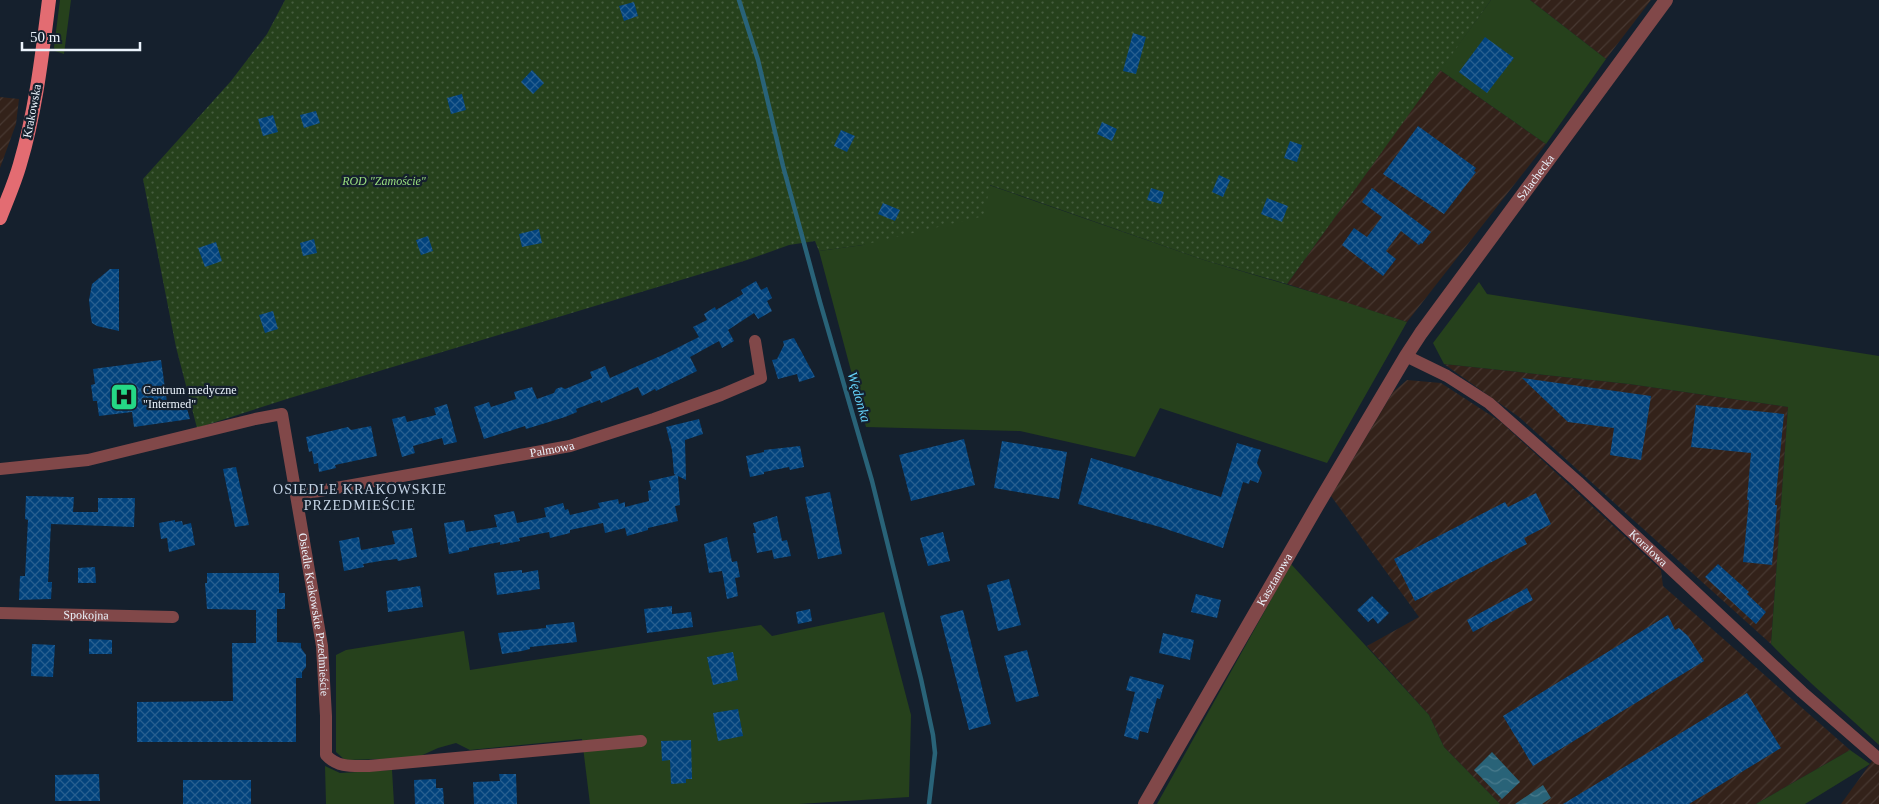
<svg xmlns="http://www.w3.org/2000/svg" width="1879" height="804" font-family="'Times New Roman',serif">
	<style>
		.industrial { fill: url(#industrial-furrows) }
		.grass { fill: #26411c }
		.park { fill: url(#park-dots) }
		.water { fill: url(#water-waves) }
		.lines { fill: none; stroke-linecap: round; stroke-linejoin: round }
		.stream { stroke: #296378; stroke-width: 4.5 }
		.building { fill: url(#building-cross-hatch) }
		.minor { stroke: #814849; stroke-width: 12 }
		.tertiary { stroke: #814849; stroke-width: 14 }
		.primary { stroke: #e36c72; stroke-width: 14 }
		.labels { text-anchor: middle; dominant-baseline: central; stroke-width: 4.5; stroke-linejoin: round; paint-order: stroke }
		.street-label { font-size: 12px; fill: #ebf3fc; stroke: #15202d }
		.park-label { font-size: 12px; font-style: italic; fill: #99de7f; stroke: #15202d }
		.poi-label { font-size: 12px; fill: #ebf3fc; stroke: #15202d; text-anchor: start }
		.water-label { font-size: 14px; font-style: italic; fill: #64d2fa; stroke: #15202d }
		.neighbourhood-label { font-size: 14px; letter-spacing: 1px; fill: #c4d3e5; stroke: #15202d }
	</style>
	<defs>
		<pattern id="industrial-furrows" width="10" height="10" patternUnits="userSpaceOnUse" patternTransform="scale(1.25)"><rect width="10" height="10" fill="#33221a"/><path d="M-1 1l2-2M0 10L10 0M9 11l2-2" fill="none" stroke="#473831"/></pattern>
		<pattern id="park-dots" width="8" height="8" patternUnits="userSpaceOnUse" patternTransform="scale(1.25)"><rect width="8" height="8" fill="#26411c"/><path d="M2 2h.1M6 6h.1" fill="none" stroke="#465d3e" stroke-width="1.8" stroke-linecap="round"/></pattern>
		<pattern id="water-waves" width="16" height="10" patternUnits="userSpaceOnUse" patternTransform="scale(1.25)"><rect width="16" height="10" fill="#296378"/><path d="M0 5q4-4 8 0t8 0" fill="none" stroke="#487a8c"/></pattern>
		<pattern id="building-cross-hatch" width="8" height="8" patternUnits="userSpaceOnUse" patternTransform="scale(1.25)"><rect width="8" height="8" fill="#02437d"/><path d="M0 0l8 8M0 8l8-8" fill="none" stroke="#275f90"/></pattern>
	</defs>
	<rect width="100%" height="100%" fill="#15202d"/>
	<!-- industrial -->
	<path class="industrial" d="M1530,0h121l-45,59z
		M1440,70l106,74 -139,178 -120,-38z
		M0,97l19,2 -3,25 -16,44z
		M1444,364l185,20 159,23 -17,237 -252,-227z
		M1407,380l34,3 60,39 160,148 2,16 187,164 -94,54h-256l-56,-57 -15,-32 -62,-69 52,-29 -88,-121 62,-104z
		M1879,751v53h-38l29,-40z"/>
	<!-- grass -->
	<path class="grass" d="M60,0h11l-7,54 -9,-3 -1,-4z
		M1491,0h39l76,59 -60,85 -106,-74z
		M989,185l215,75 138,41 65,21 -80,141 -167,-55 -25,49 -115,-26 -154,-4 -47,-176 44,-6z
		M1479,282l8,12 392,62v389c-36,-34 -74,-65 -108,-101l17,-237 -159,-23 -185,-20 -11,-21z
		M1291,564l138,151 15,32 56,57h-343z
		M884,612l27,103 -2,82 -110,7h-209l-8,-65 -112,11 -14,-7 -18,5 -22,10 -71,2 -9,-8v-97l10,-5 118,-19 6,39 291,-45 11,11z
		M1850,750l20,14 -65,40h-49z
		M325,766l15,7 52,-3 2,34h-68z"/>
	<!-- park -->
	<path class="park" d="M285,0h1206l-204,284 -83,-24 -214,-75 -6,31 -121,29 -44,6 -4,-10 -26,4 -42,15 -457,138 -93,30 -21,-81 -33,-168 88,-98 36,-47z"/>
	<!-- water -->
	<path class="water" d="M1492,752l28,30 -18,17 -28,-29z
		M1543,785l8,13 -9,6h-27z"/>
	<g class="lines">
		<!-- stream -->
		<path class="stream" d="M739,0l19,60 25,106 37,136 52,179 49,198 12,56 2,18 -6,51"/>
	</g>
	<!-- building -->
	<path class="building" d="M634,2l4,14 -14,5 -5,-15z
		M1133,33l13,4 -10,37 -13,-3z
		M1485,37l29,21 -27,35 -28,-21z
		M532,70l12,13 -11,11 -12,-12z
		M462,94l4,16 -15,4 -4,-16z
		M316,111l4,12 -16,5 -4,-13z
		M273,115l5,17 -15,4 -5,-17z
		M1102,122l15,7 -5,12 -15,-7z
		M1418,126l58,42 -2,3 2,1 -32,42 -61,-40z
		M841,130l14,6 -8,16 -13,-6z
		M1290,141l12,4 -5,17 -13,-4z
		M1219,175l11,5 -7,17 -11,-5z
		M1151,188l13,4 -3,12 -14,-4z
		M1372,188l59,44 -9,12 -1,-1 -2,2 -18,-14 -15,20 10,8 -13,17 -41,-31 12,-17 13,9 15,-20 -20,-15z
		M1267,198l21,8 -6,16 -21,-8z
		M883,203l17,7 -5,11 -17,-7z
		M539,229l3,14 -20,4 -3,-13z
		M428,236l5,15 -12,4 -5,-15z
		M314,239l3,14 -14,3 -3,-13z
		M216,242l6,19 -17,6 -7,-19z
		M110,269h9v62l-22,-5 -5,-3 -1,-5 -2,-18 3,-16z
		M756,281l5,9 6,-3 5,11 -5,3 5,10 -14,8 -4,-6 -26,17 6,11 -12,7 -3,-7 -29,16 7,14 -41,20 -1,-2 -13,7 -4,-9 -37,16 -1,-3 -24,9 1,3 -12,5 -39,12 -1,-3 -41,13 -10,-32 15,-5 2,5 25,-8 -2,-7 18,-5 5,12 17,-6 2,-4 5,-2 4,2 27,-11 -2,-6 15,-6 5,12 55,-24 34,-17 -6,-10 14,-7 -3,-6 11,-7 1,3 27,-16 -2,-4z
		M273,311l5,18 -13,4 -6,-18z
		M794,338l21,39 -16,5 -2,-8 -19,5 -6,-19 5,-1 7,-14 -1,-4z
		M161,360l7,49 18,-4 4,14 -56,8 -2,-15 -33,4 -2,-15h-4l-1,-9 -1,-7 4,-1 -2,-15z
		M1522,378l129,18 -10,64 -31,-5 4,-27 -46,-6z
		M447,404l10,38 -13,3 -2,-7 -29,8 2,7 -13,4 -10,-38 13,-3 2,6 29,-7 -2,-7z
		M1696,405l88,9 -9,91h2l-5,60 -29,-3 6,-62h-2l4,-47 -60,-6z
		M699,419l4,15 -18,6 1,40 -8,-4 2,29 -5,1 3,15 -30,7v2l-21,6 -2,-8 -20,5 -2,-10 -33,7v3l-20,5 -1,-6 -30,6 1,3 -20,4v-3l-31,6v2l-20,4 -5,-31 20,-3 2,12 31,-5 -3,-12 20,-4 3,12 29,-6 -2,-9 19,-5 2,7 3,-1 2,6 30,-7 -2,-5 20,-4 1,5 6,-2v5l24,-6 -1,-10 3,-1 -2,-9 27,-6 -2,-1 -2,-24 -6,-23z
		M371,426l6,30 -42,9 1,3 -17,4 -1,-9 -4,1 -2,-13 -3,1 -3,-15 42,-10 3,3z
		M964,439l11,46 -64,16 -12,-46z
		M1002,441l65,11 -8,47 -65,-11z
		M1237,443l24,7 -4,13 5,10 -4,10 -8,-3 -1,4 -6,-2 -20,66 -63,-21 -82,-23 13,-46 130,39z
		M800,446l4,21 -14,3 -1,-3 -25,5v2l-14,3 -4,-21 18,-4v-2z
		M236,467l13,58 -14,2 -12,-58z
		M830,492l12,62 -24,5 -13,-62z
		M1536,493l15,31 -27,14 3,6 -112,57 -21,-42 111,-57 3,5z
		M26,496l48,1 -1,15h25v-14h37l-1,29 -83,-3 -3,58h4l-1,17 -32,1 1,-24h5l3,-56 -3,-1z
		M777,516l5,25 5,-1 4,16 -17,3 -2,-9 -15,3 -4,-20h3l-3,-10z
		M175,520v2l7,-1 1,4 8,-2 4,22 -26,7 -2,-14 -6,1 -2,-16z
		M412,528l5,29 -19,4 -1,-2 -17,2 -17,3 1,3 -20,4 -5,-30 20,-4 2,13 34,-6 -3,-13z
		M943,532l7,29 -22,5 -8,-28z
		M727,537l5,25 5,-1 3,16 -5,1 3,18 -11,3 -5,-28 -13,2 -5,-29z
		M1718,564l31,28 -2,2 19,18 -10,12 -51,-47z
		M95,567l1,16h-18v-15z
		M522,570v3l16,-3 2,19 -43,6 -3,-22z
		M207,573h72v20h6v16h-8v33l24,1v5l5,7v12l-4,5v6h-6v64h-159v-40l96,-1 -1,-58h24v-33l-49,-1 -2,-26h2z
		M1009,579l12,46 -23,6 -11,-46z
		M420,586l3,21 -35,5 -2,-21z
		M1527,588l6,12 -60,32 -6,-12z
		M1196,594l25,6 -4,18 -26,-6z
		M1372,596l17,17 -11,11 -5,-6 -5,4 -11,-12z
		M672,606v8l19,-2 2,15 -46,6 -3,-24z
		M810,609l2,12 -14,3 -2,-12z
		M963,610l28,114 -22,6 -29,-114z
		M1668,615l7,15 4,-2 9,8 16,25 -171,105 -30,-50z
		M574,622l3,20 -47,5v2l-8,2 -20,3 -4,-21 48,-5v-3z
		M1163,633l31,7 -4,20 -31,-7z
		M89,639l23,1v14h-23z
		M32,644l23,1 -2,32 -22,-1z
		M1027,650l12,46 -23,6 -12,-46z
		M733,652l5,28 -25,5 -6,-28z
		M1130,676l34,9 -4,14 -3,-1 -9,35 -8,-2 -2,9 -14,-4 11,-44 -9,-2z
		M1747,693l34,55 -92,56h-126z
		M738,709l5,27 -25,5 -5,-28z
		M691,740l1,39h-6v4l-15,1 -1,-24 -8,1 -1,-20z
		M99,774l1,27h-45v-26z
		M499,774h17l1,30h-43l-1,-22 27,-1z
		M436,779v9h7l1,16h-29l-1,-24z
		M183,780h68v24h-68z"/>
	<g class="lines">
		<!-- minor -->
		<g class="minor">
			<path id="s1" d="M1406,356l41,20 42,27 89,79 224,210 77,67"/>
			<path id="s2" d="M0,469l88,-9 167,-41 27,-5 40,232 4,70v39c12,13 27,11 43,11l272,-25"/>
			<path id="s3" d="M297,495l273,-49 84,-27 67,-24 40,-17 -6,-37"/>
			<path id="s4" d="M0,613l173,4"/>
		</g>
		<!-- tertiary -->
		<path class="tertiary" id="s5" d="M1145,804l172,-298 89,-150 15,-23 245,-333"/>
		<!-- primary -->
		<path class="primary" d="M0,218c7,-18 15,-36 20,-54 16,-54 22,-109 29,-164"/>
	</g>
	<!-- icons -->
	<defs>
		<g id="hospital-square" transform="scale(1.4375)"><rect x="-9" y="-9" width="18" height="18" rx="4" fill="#25d886" stroke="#15202d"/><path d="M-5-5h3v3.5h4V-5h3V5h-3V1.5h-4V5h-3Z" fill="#111"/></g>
	</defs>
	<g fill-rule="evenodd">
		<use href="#hospital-square" x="124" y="397"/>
	</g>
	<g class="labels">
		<!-- street labels -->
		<g class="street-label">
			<text transform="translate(32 111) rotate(-79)">Krakowska</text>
			<text stroke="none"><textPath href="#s5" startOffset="739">Szlachecka</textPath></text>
			<text stroke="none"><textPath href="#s3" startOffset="259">Palmowa</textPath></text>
			<text stroke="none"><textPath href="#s1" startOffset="311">Koralowa</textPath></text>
			<text stroke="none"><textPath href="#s5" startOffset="259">Kasztanowa</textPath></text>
			<text stroke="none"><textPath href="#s4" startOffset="86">Spokojna</textPath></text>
			<text stroke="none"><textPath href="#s2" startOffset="491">Osiedle Krakowskie Przedmieście</textPath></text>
		</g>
		<!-- park labels -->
		<g class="park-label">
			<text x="384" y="181">ROD "Zamoście"</text>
		</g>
		<!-- poi labels -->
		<g class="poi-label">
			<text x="143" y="390">Centrum medyczne<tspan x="143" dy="14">"Intermed"</tspan></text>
		</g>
		<!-- water labels -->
		<g class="water-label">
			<text transform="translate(859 397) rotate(74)">Wędonka</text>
		</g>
		<!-- neighbourhood labels -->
		<g class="neighbourhood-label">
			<text x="360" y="489">OSIEDLE KRAKOWSKIE<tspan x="360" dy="16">PRZEDMIEŚCIE</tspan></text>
		</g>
	</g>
	<!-- scale -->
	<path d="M22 42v8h118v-8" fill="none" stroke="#ebf3fc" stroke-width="2.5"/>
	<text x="30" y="42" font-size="15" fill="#ebf3fc" stroke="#15202d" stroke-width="4" paint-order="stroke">50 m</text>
</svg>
